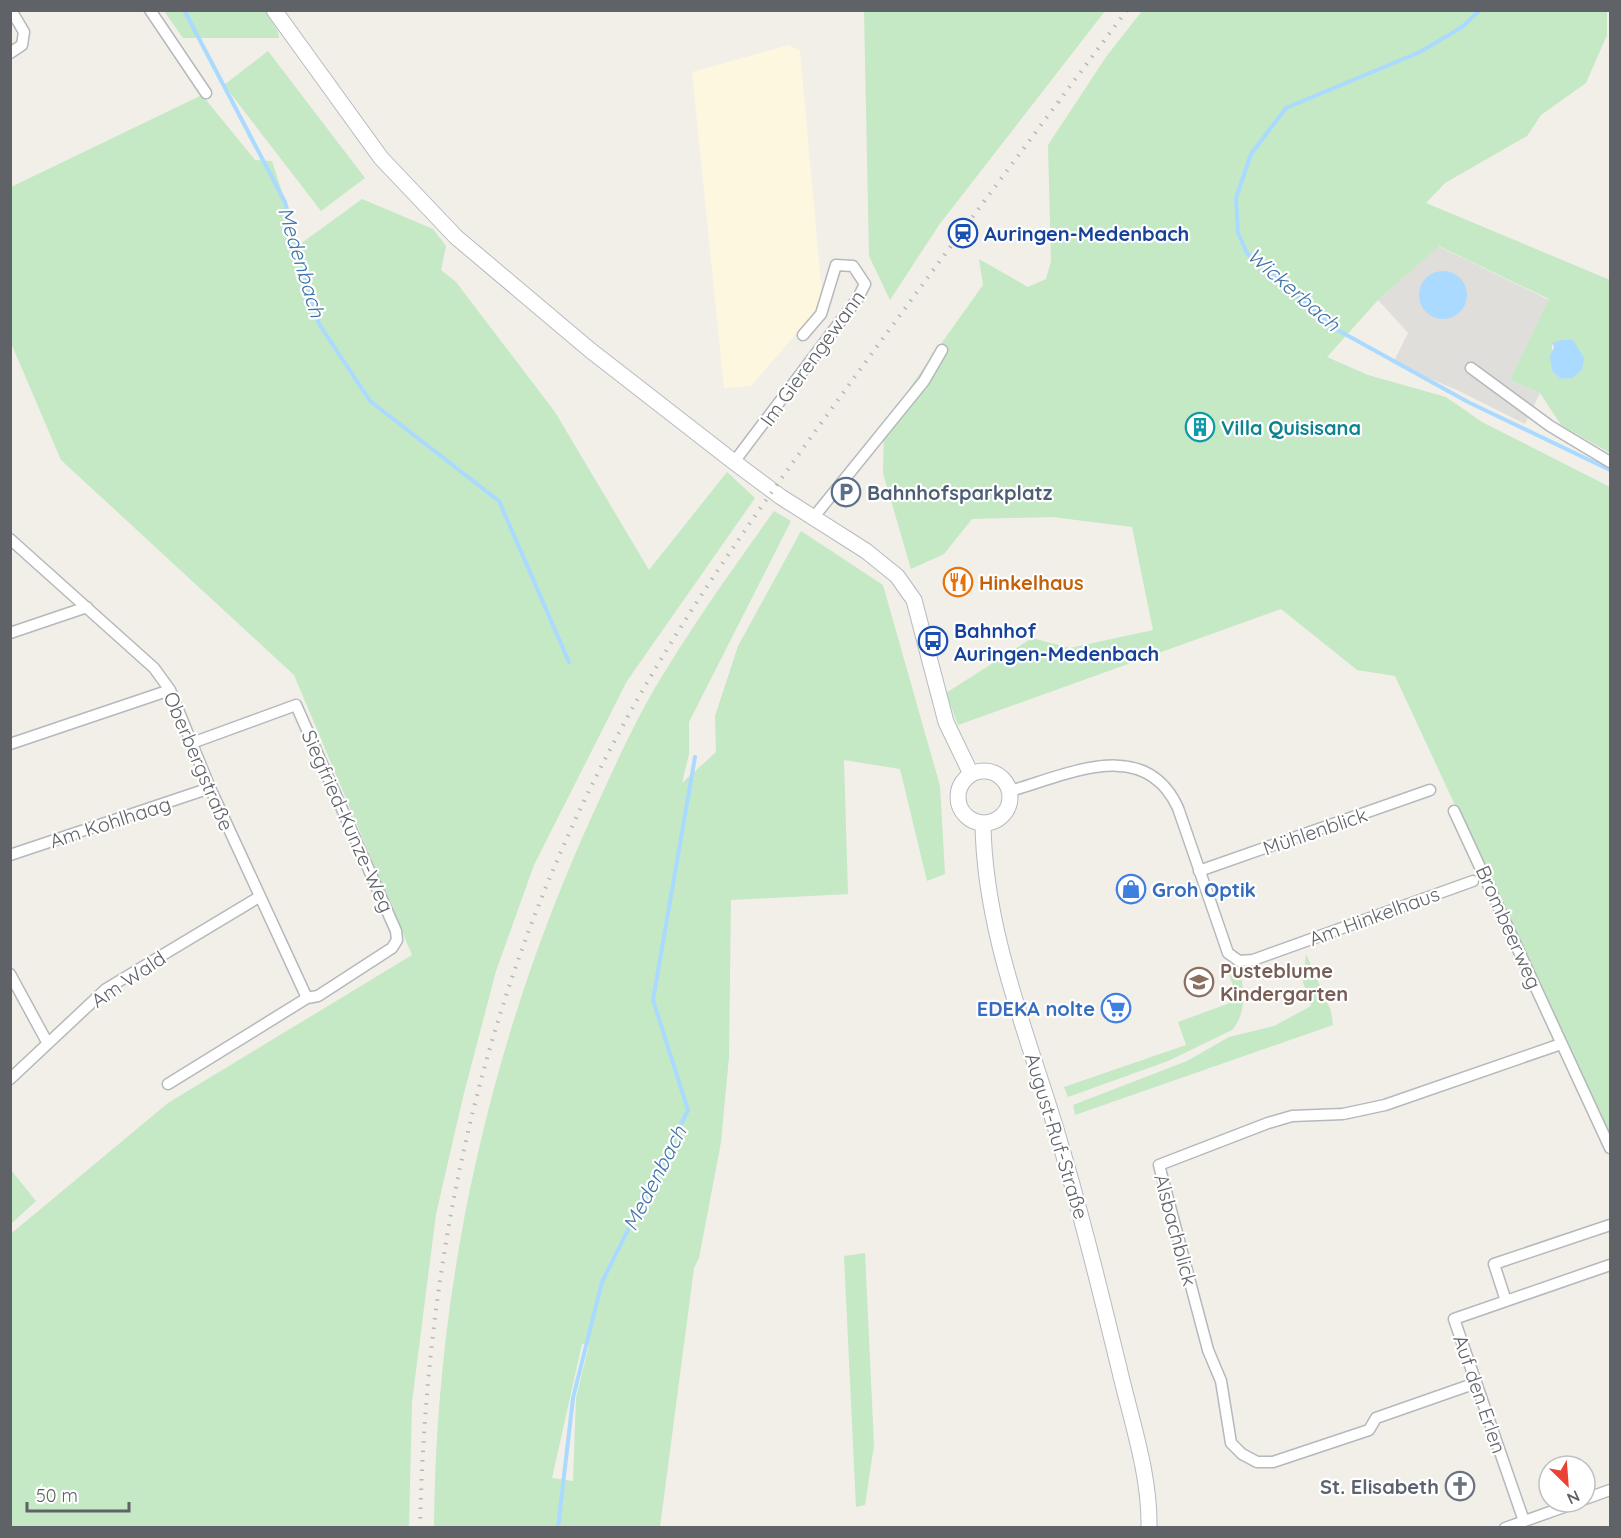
<svg xmlns="http://www.w3.org/2000/svg" width="1621" height="1538" font-family="Quicksand,sans-serif">
	<style>
		.commercial { fill: #fef7e0 }
		.industrial { fill: #e0deda }
		.green { fill: #c5e8c5; fill-rule: evenodd }
		.water { fill: #aadaff }
		.lines { fill: none; stroke-linecap: round; stroke-linejoin: round }
		.stream { stroke: #aadaff; stroke-width: 4 }
		.street-casing { stroke: #b5b8bc; stroke-width: 13 }
		.secondary-casing { stroke: #b6babf; stroke-width: 17 }
		.street { stroke: #fff; stroke-width: 10 }
		.secondary { stroke: #fff; stroke-width: 15 }
		.rail { stroke: #b6b7b8; stroke-width: 4; stroke-dasharray: 1.5 8; stroke-linecap: butt }
		.labels { text-anchor: middle; dominant-baseline: central; stroke-width: 4.5; stroke-linejoin: round; paint-order: stroke }
		.transit-label { font-size: 20px; font-weight: bold; fill: #164399; stroke: #fff; text-anchor: start }
		.street-label { font-size: 20px; fill: #5f6368; stroke: #fff }
		.culture-label { font-size: 20px; font-weight: bold; fill: #0d838f; stroke: #fff; text-anchor: start }
		.service-label { font-size: 20px; font-weight: bold; fill: #4e5e75; stroke: #fff; text-anchor: start }
		.food-label { font-size: 20px; font-weight: bold; fill: #c56008; stroke: #fff; text-anchor: start }
		.shop-label { font-size: 20px; font-weight: bold; fill: #366cbe; stroke: #fff; text-anchor: start }
		.education-label { font-size: 20px; font-weight: bold; fill: #785e54; stroke: #fff; text-anchor: start }
		.worship-label { font-size: 20px; font-weight: bold; fill: #5b616d; stroke: #fff; text-anchor: end }
		.water-label { font-size: 21px; font-style: italic; fill: #4174aa; stroke: #fff }
	</style>
	<rect width="100%" height="100%" fill="#f1efe8"/>
	<!-- commercial -->
	<path class="commercial" d="M789,45l11,6 22,244 -7,17 -64,74 -27,2 -32,-316z"/>
	<!-- industrial -->
	<path class="industrial" d="M1438,246l111,54 -39,80 30,13 -15,31 -68,-34 -64,-27 15,-30 -30,-33z"/>
	<!-- green -->
	<path class="green" d="M164,11h101l13,20 1,7h-96z
		M864,11h241l-166,214 -49,75 -21,-44z
		M1142,11h465v24l-21,48 -45,32 -14,21 -82,47 -19,20 184,77v173l-49,-28 -21,-32 -30,-13 39,-81 -110,-53 -61,54 -51,57 41,18 78,22 36,25 128,65v652l-215,-463 -38,-6 -76,-61 -323,116 -12,-32 86,-55 38,10 83,-18 -21,-103 -80,-10 -80,2 -28,35 -33,15 -28,-96 1,-49 99,-139 -4,-26 49,28 18,-8 5,-18 -3,-116 58,-88zM1552,343l20,35 -11,1 -9,-8z
		M268,51l97,127 -44,33 -97,-126z
		M202,95l53,65 17,1 27,84 63,-46 71,30 13,17 -5,24 15,12 99,130 94,158 78,-98 28,26 -128,183 -93,184 -38,106 -33,126 -27,117 -24,188 -3,125h-398l-1,-298 3,3 155,-129 244,-148 -118,-280 -233,-215 -50,-117v-156z
		M774,511l17,10 -102,201v32l-7,29 34,-31 -1,-36 23,-70 63,-115 82,54 57,201 5,88 -18,7 -27,-112 -56,-9 4,134 -117,6 -2,157 -8,85 -22,116 -5,10 -34,259h-226c2,-245 56,-487 158,-711 19,-41 37,-83 60,-123 37,-63 79,-122 122,-182zM582,1344l7,1 -13,53 -3,83 -21,-3z
		M1306,954l25,57 2,14 -258,90 -2,-10 114,-44 42,-24 45,-11 37,-20 -8,-24z
		M1226,966l15,10c4,19 4,39 -9,54l-64,31 -100,36 -4,-10 122,-42 -8,-23 60,-22z
		M11,1170l25,31 -25,23z
		M865,1253l9,192 -9,60 -9,2 -12,-251z"/>
	<!-- water -->
	<path class="water" d="M1419 295a24 24 0 1 1 48 0a24 24 0 1 1-48 0Z
		M1561,340h12l11,18 -2,12 -10,8 -11,1 -9,-8 -2,-15 4,-9 -2,-4z"/>
	<g class="lines">
		<!-- stream -->
		<path class="stream" d="M184,10l101,192 34,122 51,77 129,100 70,161
			M1480,10l-18,17 -42,25 -134,56 -35,46 -15,44 2,35 9,20 87,75 134,74 142,68
			M558,1528l15,-130 29,-116 86,-172 -35,-110 42,-243"/>
		<!-- street casing -->
		<g class="street-casing">
			<path id="street" d="M150,10l56,83
				M10,53l12,-8 2,-13 -13,-22
				M1471,368l79,58 60,36
				M734,462l124,-164 7,-14 -12,-18 -17,-1 -15,49 -18,21
				M813,518l111,-137 18,-31
				M10,539l144,129 16,22 40,98 97,210
				M10,633l77,-26
				M10,744l160,-54
				M1010,791c57,-16 135,-56 168,17l50,145 11,8 14,-1 220,-79
				M1454,811l156,337
				M10,855l200,-67
				M1199,871l231,-81
				M10,974l37,68
				M10,1079l96,-90 153,-92
				M168,1084l139,-86 11,-2 74,-48 5,-8 -1,-9 -100,-226 -104,38
				M1506,1301l-12,-37 116,-39
				M1476,1383l-100,35 -7,12 -96,32h-16l-15,-8 -11,-11 -10,-62 -13,-31 -49,-185 109,-42 24,-7 51,-2 42,-9 176,-61
				M1585,1499l25,-9
				M1524,1521l-70,-202 156,-54
				M1505,1528l73,-26"/>
		</g>
		<!-- secondary casing -->
		<g class="secondary-casing">
			<path id="secondary" d="M274,10l107,148 75,79 134,113 144,112 47,35 85,54 31,25 17,24 32,122 25,52
				M958 797a26 26 0 1 1 52 0a26 26 0 1 1-52 0Z
				M983,823c1,104 42,205 72,303 25,82 45,164 65,246 12,51 30,103 29,156"/>
		</g>
		<!-- street -->
		<use href="#street" class="street"/>
		<!-- secondary -->
		<use href="#secondary" class="secondary"/>
		<!-- rail -->
		<path class="rail" d="M420,1528c6,-278 63,-540 194,-786 63,-119 142,-229 221,-338 96,-132 194,-263 292,-394"/>
	</g>
	<!-- icons -->
	<defs>
		<g id="station-ring" transform="scale(1.5)"><circle r="9.5" fill="#fff" stroke="#1a4fb4" stroke-width="1.5"/><path d="M-3-6H3Q5-6 5-4V2Q5 4 3 4L4.5 6H3L1.5 4h-3L-3 6H-4.5L-3 4Q-5 4-5 2V-4Q-5-6-3-6ZM-3.5-4v3h7v-3ZM-3.5 1v1.5H-2V1ZM2 1v1.5H3.5V1Z" fill="#1a4fb4"/></g>
		<g id="building-ring" transform="scale(1.5)"><circle r="9.5" fill="#fff" stroke="#0f9aa8" stroke-width="1.5"/><path d="M-4-6H4V6H1V3H-1V6H-4ZM-2.5-4.3h1.7v1.8h-1.7ZM.8-4.3h1.7v1.8H.8ZM-2.5-1h1.7V.8h-1.7ZM.8-1h1.7V.8H.8Z" fill="#0f9aa8"/></g>
		<g id="parking-ring" transform="scale(1.5)"><circle r="9.5" fill="#fff" stroke="#5c6f8a" stroke-width="1.5"/><path d="M-3.5-5.5H1a3.5 3.5 0 0 1 0 7H-1V5.5H-3.5ZM-1-3.4V-.6H.8a1.4 1.4 0 0 0 0-2.8Z" fill="#5c6f8a"/></g>
		<g id="restaurant-ring" transform="scale(1.5)"><circle r="9.5" fill="#fff" stroke="#e8710a" stroke-width="1.5"/><path d="M-5-6h1v4h1v-4h1v4h1v-4h1v5L-1.5 .5V6h-2V.5L-5-1ZM5-6V6H3V1.5H1.5Q1.5-4 5-6Z" fill="#e8710a"/></g>
		<g id="bus-ring" transform="scale(1.5)"><circle r="9.5" fill="#fff" stroke="#1a4fb4" stroke-width="1.5"/><path d="M-5-6H5V4H4V6H2V4H-2V6H-4V4H-5ZM-3.5-4V0h7V-4ZM-3.5 1.2v1.5H-2V1.2ZM2 1.2v1.5H3.5V1.2Z" fill="#1a4fb4"/></g>
		<g id="shop-ring" transform="scale(1.5)"><circle r="9.5" fill="#fff" stroke="#3f7fe0" stroke-width="1.5"/><path d="M-5-2.5h2.3a2.7 3.5 0 0 1 5.4 0H5L5.5 6h-11ZM-1.5-2.5h3a1.5 2.3 0 0 0-3 0Z" fill="#3f7fe0"/></g>
		<g id="school-ring" transform="scale(1.5)"><circle r="9.5" fill="#fff" stroke="#8d6e63" stroke-width="1.5"/><path d="M0-5L7-2L0 1L-7-2ZM-4 1L0 2.5L4 1V4Q0 6-4 4Z" fill="#8d6e63"/></g>
		<g id="supermarket-ring" transform="scale(1.5)"><circle r="9.5" fill="#fff" stroke="#3f7fe0" stroke-width="1.5"/><path d="M-6-5.5h2.5l.6 2H6L4.5 2H-2.5L-4.4-4H-6ZM-1.5 3.2a1.3 1.3 0 1 0 .1 0ZM3 3.2a1.3 1.3 0 1 0 .1 0Z" fill="#3f7fe0"/></g>
		<g id="church-ring" transform="scale(1.5)"><circle r="9.5" fill="#fff" stroke="#6b7280" stroke-width="1.5"/><path d="M-1.2-6h2.4v3.5h3.3v2.4h-3.3V6h-2.4V-.1h-3.3v-2.4h3.3Z" fill="#6b7280"/></g>
	</defs>
	<g fill-rule="evenodd">
		<use href="#station-ring" x="963" y="233"/>
		<use href="#building-ring" x="1200" y="427"/>
		<use href="#parking-ring" x="846" y="492"/>
		<use href="#restaurant-ring" x="958" y="582"/>
		<use href="#bus-ring" x="933" y="641"/>
		<use href="#shop-ring" x="1131" y="889"/>
		<use href="#school-ring" x="1199" y="982"/>
		<use href="#supermarket-ring" x="1116" y="1008"/>
		<use href="#church-ring" x="1460" y="1486"/>
	</g>
	<g class="labels">
		<!-- transit labels -->
		<g class="transit-label">
			<text x="984" y="233">Auringen-Medenbach</text>
			<text x="954" y="630">Bahnhof<tspan x="954" dy="23">Auringen-Medenbach</tspan></text>
		</g>
		<!-- street labels -->
		<g class="street-label">
			<text transform="translate(812 358) rotate(-54)">Im Gierengewann</text>
			<text transform="translate(199 761) rotate(67)">Oberbergstraße</text>
			<text transform="translate(348 821) rotate(66)">Siegfried-Kunze-Weg</text>
			<text transform="translate(110 822) rotate(-18)">Am Kohlhaag</text>
			<text transform="translate(1315 831) rotate(-19)">Mühlenblick</text>
			<text transform="translate(1374 916) rotate(-20)">Am Hinkelhaus</text>
			<text transform="translate(1509 927) rotate(66)">Brombeerweg</text>
			<text transform="translate(128 979) rotate(-34)">Am Wald</text>
			<text transform="translate(1057 1136) rotate(73)">August-Ruf-Straße</text>
			<text transform="translate(1176 1230) rotate(75)">Alsbachblick</text>
			<text transform="translate(1480 1394) rotate(71)">Auf den Erlen</text>
		</g>
		<!-- culture labels -->
		<g class="culture-label">
			<text x="1221" y="427">Villa Quisisana</text>
		</g>
		<!-- service labels -->
		<g class="service-label">
			<text x="867" y="492">Bahnhofsparkplatz</text>
		</g>
		<!-- food labels -->
		<g class="food-label">
			<text x="979" y="582">Hinkelhaus</text>
		</g>
		<!-- shop labels -->
		<g class="shop-label">
			<text x="1152" y="889">Groh Optik</text>
			<text x="1095" y="1008" text-anchor="end">EDEKA nolte</text>
		</g>
		<!-- education labels -->
		<g class="education-label">
			<text x="1220" y="970">Pusteblume<tspan x="1220" dy="23">Kindergarten</tspan></text>
		</g>
		<!-- worship labels -->
		<g class="worship-label">
			<text x="1439" y="1486">St. Elisabeth</text>
		</g>
		<!-- water labels -->
		<g class="water-label">
			<text transform="translate(302 262) rotate(73)">Medenbach</text>
			<text transform="translate(1294 289) rotate(41)">Wickerbach</text>
			<text transform="translate(654 1178) rotate(-63)">Medenbach</text>
		</g>
	</g>
	<!-- border -->
	<rect width="1621" height="1538" fill="none" stroke="#5f6368" stroke-width="24"/>
	<!-- north arrow -->
	<g transform="translate(1567 1484) rotate(155)"><circle r="28" fill="#ffffff" stroke="#bfc1c3" stroke-width="1.5"/>
	<path d="M0-4.5L10 22L0 15L-10 22Z" fill="#ea4335"/>
	<text y="-9" font-size="16" font-weight="bold" text-anchor="middle" fill="#5f6368">N</text>
	</g>
	<!-- scale -->
	<path d="M27 1502v9h102v-9" fill="none" stroke="#5f6368" stroke-width="3"/>
	<text x="36" y="1502" font-size="18" fill="#5f6368" stroke="#ffffff" stroke-width="4.5" paint-order="stroke">50 m</text>
</svg>
